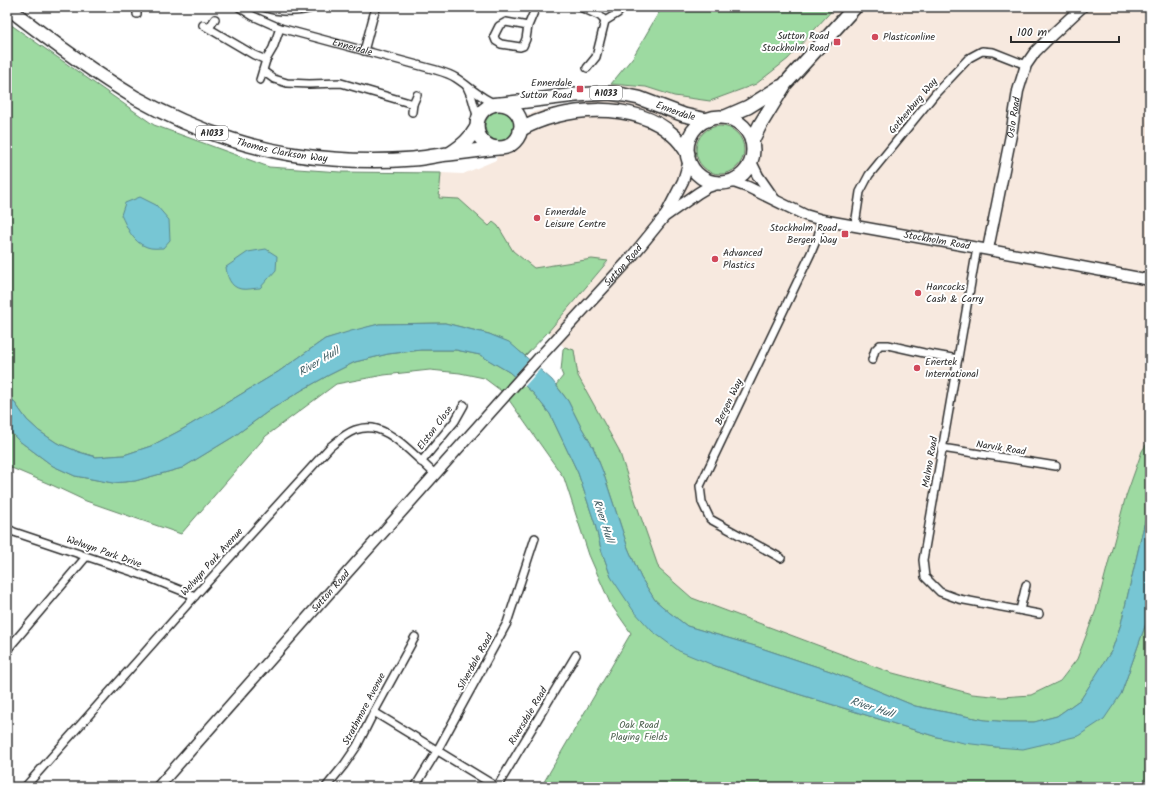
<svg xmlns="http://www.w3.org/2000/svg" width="1157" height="794" font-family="Kalam,sans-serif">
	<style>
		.built { fill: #f7e9df }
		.green { fill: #9ddaa1; stroke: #648266 }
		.water { fill: #77c6d4; stroke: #598890 }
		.pier { fill: #fff }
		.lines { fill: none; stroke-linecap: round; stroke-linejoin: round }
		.street-casing { stroke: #2b2b2b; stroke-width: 10 }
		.secondary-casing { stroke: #2b2b2b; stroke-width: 13 }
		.highway-casing { stroke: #2b2b2b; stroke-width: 16 }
		.street { stroke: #fff; stroke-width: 7 }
		.secondary { stroke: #fff; stroke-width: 10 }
		.highway { stroke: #fff; stroke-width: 13 }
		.poi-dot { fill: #d1495b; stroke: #fff; stroke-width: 1.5 }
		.labels { text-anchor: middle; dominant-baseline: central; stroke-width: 4; stroke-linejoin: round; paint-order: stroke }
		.shield { fill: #fff; stroke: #6b6b6b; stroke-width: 1 }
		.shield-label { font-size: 9px; font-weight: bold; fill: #2b2b2b }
		.poi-label { font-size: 10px; fill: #2b2b2b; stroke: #fff; text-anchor: start }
		.street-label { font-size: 10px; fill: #2b2b2b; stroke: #fff }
		.park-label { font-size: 10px; fill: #4d604e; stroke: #fff }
		.water-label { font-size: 11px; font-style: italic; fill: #466166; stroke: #fff }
	</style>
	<rect width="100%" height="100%" fill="#fff"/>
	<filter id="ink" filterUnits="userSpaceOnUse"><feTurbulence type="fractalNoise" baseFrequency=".025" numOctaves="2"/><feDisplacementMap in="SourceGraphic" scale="8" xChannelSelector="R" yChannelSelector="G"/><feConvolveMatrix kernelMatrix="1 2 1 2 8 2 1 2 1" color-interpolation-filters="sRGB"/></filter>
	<g filter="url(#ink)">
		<!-- built -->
		<path class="built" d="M835,7h315v432l-8,12 -17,48 -29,111 -19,49 -17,21 -29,15 -29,2 -30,-3 -83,-22 -197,-74 -33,-29 -23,-66 -17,-53 -41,-74 -4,-25 -9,-3 -17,-16 60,-70 -74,6 -21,-17 -15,-25 -5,-4 -4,4 -30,-27 -20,-1 2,-25 22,1 33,-14 3,-18 6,-1 10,-16 -1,-6 23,-8 63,-11 11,-16 35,3 28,9 36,5 46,-17 32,-25z"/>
		<!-- green -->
		<path class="green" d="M662,7h173l-47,52 -32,25 -46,17 -36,-5 -28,-9 -35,-3 22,-27z
			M7,22l147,103 115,42 71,5 101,1 -2,25 20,1 30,27 4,-4 5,4 15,25 21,17 58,-9 16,2 -60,71 -23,24 -17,-14 -19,-8 -44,-11 -66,1 -54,15 -47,33 -95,57 -32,17 -27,9 -28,2 -17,-5 -22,-9 -18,-12 -12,-11 -20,-28v-235l3,-5 -3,-13z
			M485 126a15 15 0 1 1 30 0a15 15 0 1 1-30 0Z
			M696 150a24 24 0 1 1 48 0a24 24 0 1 1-48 0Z
			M565,347l9,3 4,26 41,74 17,53 23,66 33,29 197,74 83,22 30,3 29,-2 29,-14 17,-22 19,-49 29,-111 17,-48 8,-12v68l-6,18 -23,99 -9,26 -13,21 -18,28 -24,17 -22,6h-26l-24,-2 -70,-14 -85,-35 -75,-25 -68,-20 -17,-13 -15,-13 -14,-22 -13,-30 -25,-76 -10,-25 -13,-22 -12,-24 -12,-16 7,-9 -2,-5 2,-22z
			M421,350h35l24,5 29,17 24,21 17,21 28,59 17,51 6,25 10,28 102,88 56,20 168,52 59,10 125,-53 29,-82v175h-609l90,-154 -21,-30 -21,-48 -25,-77 -60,-85 -20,-15 -24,-5 -30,-3 -46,5 -48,9 -70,52 -85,98 -95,-33 -32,-15 -47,-20v-38l11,12 35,26 22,10 38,7 22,-2 47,-13 51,-31 37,-27 32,-20 27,-15 26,-13 33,-8z"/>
		<!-- water -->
		<path class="water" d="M140,197l16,8 13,15 1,20 -7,8c-5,0 -11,1 -16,-1 -15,-5 -20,-20 -26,-32l4,-12z
			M266,249l11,7 -1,14 -16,18c-5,0 -13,2 -19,1 -11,-2 -14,-13 -15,-22l22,-15z
			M445,323l44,11 20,8 43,38 16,21 12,24 13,22 10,25 25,76 13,30 14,22 15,13 17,13 68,20 75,25 85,35 70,14 24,2h25l23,-6 24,-17 31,-49 9,-26 23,-99 6,-18v105l-29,82 -17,25 -26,17 -55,13 -27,-2 -32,-4 -27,-6 -168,-52 -56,-20 -34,-14 -27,-20 -19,-21 -22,-33 -10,-28 -6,-25 -17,-51 -28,-59 -17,-21 -24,-21 -29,-17 -24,-5h-35l-33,4 -33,8 -26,13 -27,15 -32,20 -37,27 -51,31 -47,13 -22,2 -38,-7 -22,-10 -35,-26 -11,-12v-36l20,28 12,11 18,12 22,9 17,5 28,-2 27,-9 32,-17 95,-57 47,-33 26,-8 28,-7z"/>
		<!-- pier -->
		<path class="pier" d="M530,358l11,10 -17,19 -11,-10z"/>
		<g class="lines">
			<!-- street casing -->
			<g class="street-casing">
				<g id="street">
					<path d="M137,7v7"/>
					<path id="s1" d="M239,7l14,9 27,12 156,42c7,2 14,4 20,8 14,9 24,20 40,26"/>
					<path d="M263,7c18,6 34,6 52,0"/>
					<path d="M580,7l20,9 5,5"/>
					<path d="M203,25l51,30 12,5"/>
					<path d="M528,26l-22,-4 -7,4 -5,10 2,5 5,3 19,3 3,-1 3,-7 2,-13 8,-19"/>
					<path d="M209,28l6,-9"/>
					<path d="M364,51l10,-37 3,-7"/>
					<path d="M587,68l9,-11 9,-36 13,-8 4,-6"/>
					<path d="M263,71l11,8 13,4 22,1 32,-1 72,21"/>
					<path d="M260,80l6,-20 7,-12 7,-20"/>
					<path d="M467,87l5,11 6,21"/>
					<path d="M412,112l1,-8 4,-9"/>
					<path d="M855,225l5,-33 9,-17 66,-81 34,-36 13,-7 11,1 33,13"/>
					<path d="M977,248l-54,312 2,17 15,15 19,7 80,15"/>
					<path d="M872,360l3,-10 5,-5h8l36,8 34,6"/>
					<path d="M942,448l114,18"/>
					<path d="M421,462l34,-41 9,-16"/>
					<path d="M7,528l7,4 131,44 50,20"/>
					<path d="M781,558l-71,-39 -8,-17 -2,-16 111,-233 7,-17 4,-16"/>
					<path d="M1020,610l6,-25"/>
					<path d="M7,650l79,-93"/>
					<path d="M374,712l123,75"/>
					<path d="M25,787l170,-191 135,-149c7,-6 16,-14 25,-17 6,-2 15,-3 22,-1 19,5 43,32 58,45"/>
					<path d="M326,787l18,-22 13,-19 17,-34 41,-75"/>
					<path d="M415,787l22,-36 70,-128 28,-85"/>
					<path d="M497,787l79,-132"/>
				</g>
			</g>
			<!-- secondary casing -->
			<g class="secondary-casing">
				<g id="secondary">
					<path d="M751,162l7,14 16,23"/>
					<path id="s2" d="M731,181l17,6 57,28 17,5 223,40 105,20"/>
					<path d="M666,214l17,-33 6,-20"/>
					<path id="s3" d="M988,249l23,-114 7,-44 8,-26 9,-13 18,-18 29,-27"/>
					<path id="s4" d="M158,787l188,-213 191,-214 92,-100 35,-43 34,-24 10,-6 12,-4"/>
				</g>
			</g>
			<!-- highway casing -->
			<g class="highway-casing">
				<g id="highway">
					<path id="s5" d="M7,7c41,32 84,64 129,91 60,34 129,57 198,61 26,2 53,2 79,0 12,-1 24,-4 36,-5 16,-2 32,-4 48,-6"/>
					<path id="s6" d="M502,104l74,-9 33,-2 15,2 15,3 45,17 23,5"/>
					<circle cx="499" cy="126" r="22"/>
					<path d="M725,117l23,-10 32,-20"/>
					<circle cx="720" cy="150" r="33"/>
					<path d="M520,130c41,-24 115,-30 153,5 6,5 11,12 15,19"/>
					<path d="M752,141l8,-16 25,-41 70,-77"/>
					<path d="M451,153c12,-8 19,-14 26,-26"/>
				</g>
			</g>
			<!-- street -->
			<use href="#street" class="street"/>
			<!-- secondary -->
			<use href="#secondary" class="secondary"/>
			<!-- highway -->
			<use href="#highway" class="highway"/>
		</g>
	</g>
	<!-- markers -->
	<g class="poi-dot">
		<circle cx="875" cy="37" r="4"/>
		<rect x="833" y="38" width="8" height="8" rx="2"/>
		<rect x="576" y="85" width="8" height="8" rx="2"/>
		<circle cx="537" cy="218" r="4"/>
		<rect x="841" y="230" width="8" height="8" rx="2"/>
		<circle cx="715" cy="259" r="4"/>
		<circle cx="918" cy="293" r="4"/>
		<circle cx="917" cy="368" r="4"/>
	</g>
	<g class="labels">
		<!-- shield labels -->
		<g class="shield">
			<rect x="590" y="86" width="32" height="14" rx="3"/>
			<rect x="196" y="126" width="32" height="14" rx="3"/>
		</g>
		<g class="shield-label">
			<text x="606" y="93">A1033</text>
			<text x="212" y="133">A1033</text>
		</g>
		<!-- poi labels -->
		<g class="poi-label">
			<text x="829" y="36" text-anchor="end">Sutton Road<tspan x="829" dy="12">Stockholm Road</tspan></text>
			<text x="883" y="37">Plasticonline</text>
			<text x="572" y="83" text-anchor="end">Ennerdale<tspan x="572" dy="12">Sutton Road</tspan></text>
			<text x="545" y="212">Ennerdale<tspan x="545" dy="12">Leisure Centre</tspan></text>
			<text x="837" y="228" text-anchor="end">Stockholm Road<tspan x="837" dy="12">Bergen Way</tspan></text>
			<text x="723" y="253">Advanced<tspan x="723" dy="12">Plastics</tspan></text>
			<text x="926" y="287">Hancocks<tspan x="926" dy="12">Cash &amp; Carry</tspan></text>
			<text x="925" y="362">Enertek<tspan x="925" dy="12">International</tspan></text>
		</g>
		<!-- street labels -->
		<g class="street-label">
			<text stroke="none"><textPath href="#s1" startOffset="121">Ennerdale</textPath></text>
			<text transform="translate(913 106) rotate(-50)">Gothenburg Way</text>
			<text stroke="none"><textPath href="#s6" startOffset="177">Ennerdale</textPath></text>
			<text stroke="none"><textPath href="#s3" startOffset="134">Oslo Road</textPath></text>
			<text stroke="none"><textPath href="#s5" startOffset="314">Thomas Clarkson Way</textPath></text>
			<text stroke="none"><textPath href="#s2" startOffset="216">Stockholm Road</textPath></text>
			<text stroke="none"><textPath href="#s4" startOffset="699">Sutton Road</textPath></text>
			<text transform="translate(729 402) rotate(-64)">Bergen Way</text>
			<text transform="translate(435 428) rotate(-53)">Elston Close</text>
			<text transform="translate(1001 448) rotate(9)">Narvik Road</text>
			<text transform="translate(930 462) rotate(-80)">Malmo Road</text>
			<text transform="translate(104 552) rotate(19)">Welwyn Park Drive</text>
			<text transform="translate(212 562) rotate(-48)">Welwyn Park Avenue</text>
			<text stroke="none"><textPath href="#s4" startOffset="261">Sutton Road</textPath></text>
			<text transform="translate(475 662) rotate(-61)">Silverdale Road</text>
			<text transform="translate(364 709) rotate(-62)">Strathmore Avenue</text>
			<text transform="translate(528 716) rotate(-59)">Riversdale Road</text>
		</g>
		<!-- park labels -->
		<g class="park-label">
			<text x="639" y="725">Oak Road<tspan x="639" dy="12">Playing Fields</tspan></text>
		</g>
		<!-- water labels -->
		<g class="water-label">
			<text transform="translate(319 362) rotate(-31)">River Hull</text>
			<text transform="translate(603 521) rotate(72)">River Hull</text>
			<text transform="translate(872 708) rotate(18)">River Hull</text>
		</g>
	</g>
	<!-- margin -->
	<rect width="1157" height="794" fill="none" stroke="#fff" stroke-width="24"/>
	<rect x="12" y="12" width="1133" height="770" fill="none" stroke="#2b2b2b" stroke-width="1.5" filter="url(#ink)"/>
	<!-- scale -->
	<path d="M1011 36v6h108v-6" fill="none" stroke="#2b2b2b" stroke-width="2"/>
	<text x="1017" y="36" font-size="12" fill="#2b2b2b" stroke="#ffffff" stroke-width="3" paint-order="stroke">100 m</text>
</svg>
